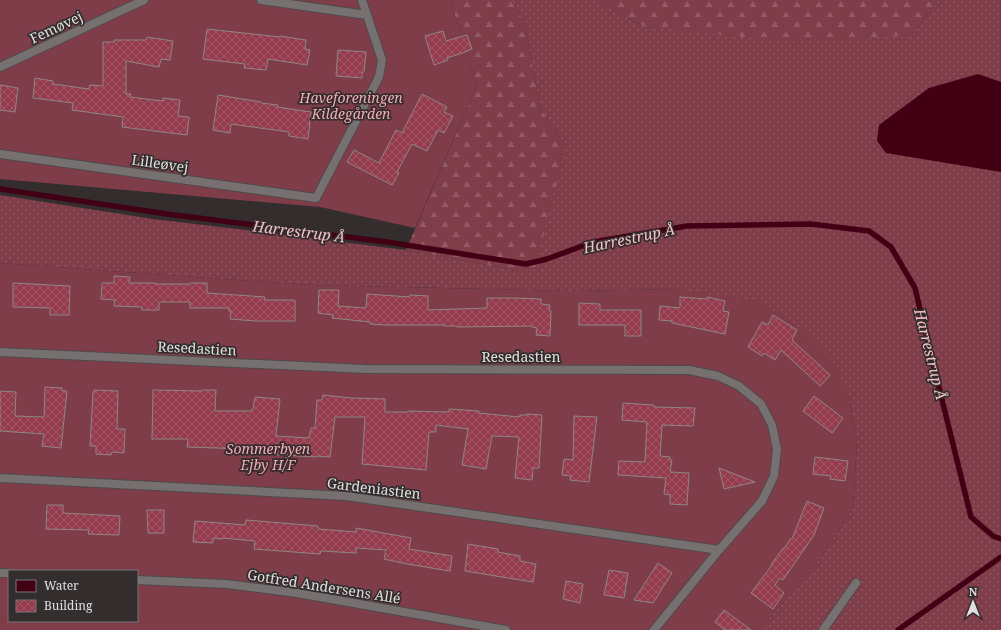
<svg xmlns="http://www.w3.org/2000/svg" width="1001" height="630" font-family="'Noto Serif',serif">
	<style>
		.grass { fill: url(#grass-dots) }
		.forest { fill: url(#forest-firs) }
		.garden { fill: #7f3d49; fill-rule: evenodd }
		.water { fill: #420015 }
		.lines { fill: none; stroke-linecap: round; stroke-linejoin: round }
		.stream { stroke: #420015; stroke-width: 5.5 }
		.building { fill: url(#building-cross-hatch); stroke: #8d8787 }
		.lane-casing { stroke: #4e4a4a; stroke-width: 10 }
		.lane { stroke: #767071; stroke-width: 8 }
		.labels { text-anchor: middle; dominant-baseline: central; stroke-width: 3.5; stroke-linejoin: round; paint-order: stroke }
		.street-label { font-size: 14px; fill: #e1dede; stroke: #332d2e }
		.park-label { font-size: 14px; font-style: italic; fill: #f6aab5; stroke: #332d2e }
		.water-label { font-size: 15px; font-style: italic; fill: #f4c0c6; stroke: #332d2e }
	</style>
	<defs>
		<pattern id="grass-dots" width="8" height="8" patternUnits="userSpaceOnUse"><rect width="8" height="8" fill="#7f3d49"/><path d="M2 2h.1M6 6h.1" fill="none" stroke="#915963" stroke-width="1.8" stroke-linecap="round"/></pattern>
		<pattern id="forest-firs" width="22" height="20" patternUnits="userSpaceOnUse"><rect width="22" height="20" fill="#7f3d49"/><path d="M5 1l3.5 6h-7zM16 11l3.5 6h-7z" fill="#915963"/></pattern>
		<pattern id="building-cross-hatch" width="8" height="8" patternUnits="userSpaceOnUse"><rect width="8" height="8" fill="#943b4d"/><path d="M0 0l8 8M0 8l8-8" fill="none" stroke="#a35766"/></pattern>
	</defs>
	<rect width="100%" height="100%" fill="#332d2e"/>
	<!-- grass -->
	<path class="grass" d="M511,0h84l50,27 268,8 25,-35h63v630h-242l59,-69 35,-53 4,-66 -8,-46 -172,-107 -108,2 -256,-6 -118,-8 -195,-14v-68l153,24 101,12 152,19 113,21 47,-124 -26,-40 -15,-84z"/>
	<!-- forest -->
	<path class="forest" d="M450,0h61l14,23 15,84 26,40 -31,122 -16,2 -113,-21 71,-165z
		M595,0h343l-25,35 -120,7 -148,-15z"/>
	<!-- garden -->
	<path class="garden" d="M0,0h450l27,85 -62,143 -95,-21 -320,-28z
		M0,263l195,14 118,8 256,6 108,-2 86,13 43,31 27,28 16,35 8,46 -4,66 -35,53 -59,69h-759zM9,571h128v50h-128z"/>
	<!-- water -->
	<path class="water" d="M978,74l23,8v90l-115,-19 -9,-12 2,-16 50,-37z"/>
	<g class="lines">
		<!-- stream -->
		<path class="stream" d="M0,189l167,25 220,28 139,22 21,-5 46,-17 94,-16 124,-2 58,7 22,16 24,41 15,63 41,166 22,19 8,3
			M898,630l103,-73"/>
	</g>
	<!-- building -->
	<path class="building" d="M207,29l73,8v-1l26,4 -1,9 5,1 -3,15 -39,-6 -2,11 -22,-2 1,-4 -42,-5z
		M443,31l3,10 21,-6 5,14 -4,1v1l-21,7 1,2 -14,5 -9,-29z
		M147,37l26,4 -3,19 -9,-1 -2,8 -33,-6v33h5l-1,3 33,4v-3l17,2 -2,16 11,1 -2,18 -65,-8 1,-10 -51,-7 1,-7 -40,-5 2,-20 18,3v3l36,5 1,-4 13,1v-44h11v-2h32z
		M338,50l28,2 -2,20h-2v6l-26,-2z
		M0,85l18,3 -3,24 -15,-2z
		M422,94l25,13 -3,5 9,4 -9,17 -6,-3 -11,21 -15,-7 -15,28 2,1 -7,12 -45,-23 7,-12 25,13 17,-33 6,3z
		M218,95l43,7v1l17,2 -1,2 34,5 -3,27 -19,-3v-4l-58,-8 -1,9 -17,-3z
		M114,276l16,1 -1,6h26v1h35v-1h17v10l58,4 -1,3h31v21h-40l-25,-2 1,-8h-2v-3h-39v-6h-31v8h-17v-3l-28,-1 1,-6 -14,-1 1,-16h12z
		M13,283l57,3 -1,29h-19v-7l-37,-1z
		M319,290h20l-1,16 28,2 1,-14 43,3v-2l18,1v14l59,-2v-10h30l24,1v5l9,1 -1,6h2l-1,25 -14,-1 1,-7 -5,-1v-1l-75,1v-1h-13v-1h-60l-14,-1v-2l-38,-4 1,-3 -15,-2z
		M680,297l27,2v-2l18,4 -2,10 6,1 -4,22 -53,-11v-2l-13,-1 1,-14 20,2z
		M579,303l21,1v6h41v26h-16v-11h-46z
		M773,315l24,15 -5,10 38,35 -10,11 -39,-36 -6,10 -11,-7 -2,3 -14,-9 14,-25 6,3z
		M45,387l17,1v3h5l-6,57 -19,-2 2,-12 -44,-3v-40l16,1 -1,24 29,1z
		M94,390l24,1 -1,38h8l-1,24 -12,-1 -1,3 -15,-1v-8h-6l3,-54h1z
		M153,390l49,1v-1h14l-1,21h36l1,-2h1l2,-12 25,2 -4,37 33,2 2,-10h4l2,-28h5l1,-5 28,3 34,1v13h23v-1l41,1v-3l30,2v2l40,4 1,-2h7v-1l15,1 -3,53h-6l-1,12 -17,-2 4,-41 -27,-1 -6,33 -24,-4 6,-36 -32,-4v7h-7l-3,38 -64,-6 3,-47h-30l-5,40 -14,-1v1l-69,-4v-4l-60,-2 1,-8h-36z
		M814,396l29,22 -11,15 -29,-22z
		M623,403l31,2v2l41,1 -2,18 -31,-1 -2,31 10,1v3h2l-2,12 19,1 -2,32 -17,-1v-9l-6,-1 2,-16 -48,-3 1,-14 26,1 2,-40 -25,-2z
		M574,416l23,1 -8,65 -19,-2 1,-4 -9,-1 2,-16 9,1z
		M815,457l33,4 -3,20 -15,-2 1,-3 -18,-2z
		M719,468l36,14 -31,7z
		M807,501l17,7 -10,27 -31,45 -3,-2 -5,7 9,8 -11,16 -22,-16 21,-28h-1l12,-17 1,1 7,-11 1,1z
		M47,505h16v8l57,3 -1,19 -31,-1 1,-4 -43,-1z
		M147,510h17v23h-16z
		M246,520l72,6v3l38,3v-4l55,10 -2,11 43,7 -2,15 -43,-7 -23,-5 2,-9 -30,-2v5l-35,-2 -1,3 -66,-5 1,-8 -33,-3v1l-9,-1v5l-20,-1 2,-21 50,4z
		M468,544l30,5v3l22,4v5l16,3 -3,18 -68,-11z
		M658,563l14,10 -19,30 -19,-3z
		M609,570l19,3 -4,25 -20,-3z
		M566,581l17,3 -3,19 -17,-4z
		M724,610l27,20h-26l-10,-8z"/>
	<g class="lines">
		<!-- lane casing -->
		<g class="lane-casing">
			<path id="lane" d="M261,0l106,15
				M0,67l144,-67
				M0,154l316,44 63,-121 3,-17 -20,-60
				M0,352l365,17 324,1 29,6 21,10 22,18 11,21 5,24 -3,27 -12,25 -43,49 -65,80
				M0,478l346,18 373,54
				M0,573h9
				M137,580l89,4 71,9 209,37
				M823,630l33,-47"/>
		</g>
		<!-- lane -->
		<use href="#lane" class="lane"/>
	</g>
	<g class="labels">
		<!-- street labels -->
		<g class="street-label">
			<text transform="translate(56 27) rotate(-25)">Femøvej</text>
			<text transform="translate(160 163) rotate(8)">Lilleøvej</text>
			<text transform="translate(197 348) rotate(3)">Resedastien</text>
			<text x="521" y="356">Resedastien</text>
			<text transform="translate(374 488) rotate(7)">Gardeniastien</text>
			<text transform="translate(324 586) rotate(9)">Gotfred Andersens Allé</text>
		</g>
		<!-- park labels -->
		<g class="park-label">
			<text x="351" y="97">Haveforeningen<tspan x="351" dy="16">Kildegården</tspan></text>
			<text x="268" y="448">Sommerbyen<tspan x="268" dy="16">Ejby H/F</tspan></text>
		</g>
		<!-- water labels -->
		<g class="water-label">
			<text transform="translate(299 231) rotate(7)">Harrestrup Å</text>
			<text transform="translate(629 238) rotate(-12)">Harrestrup Å</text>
			<text transform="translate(931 354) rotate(76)">Harrestrup Å</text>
		</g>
	</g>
	<!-- legend -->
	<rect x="8" y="570" width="130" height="52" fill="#332d2e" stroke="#797474"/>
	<rect x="16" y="580" width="20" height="12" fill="#420015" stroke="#797474"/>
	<text x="44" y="590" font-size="12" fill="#e1dede">Water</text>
	<rect x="16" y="600" width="20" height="12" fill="url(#building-cross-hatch)" stroke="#797474"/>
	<text x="44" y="610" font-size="12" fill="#e1dede">Building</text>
	<!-- north arrow -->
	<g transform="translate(973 602)" stroke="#332d2e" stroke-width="3" paint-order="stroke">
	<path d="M0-3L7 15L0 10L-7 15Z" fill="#e1dede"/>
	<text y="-6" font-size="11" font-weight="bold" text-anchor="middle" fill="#e1dede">N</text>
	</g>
</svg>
